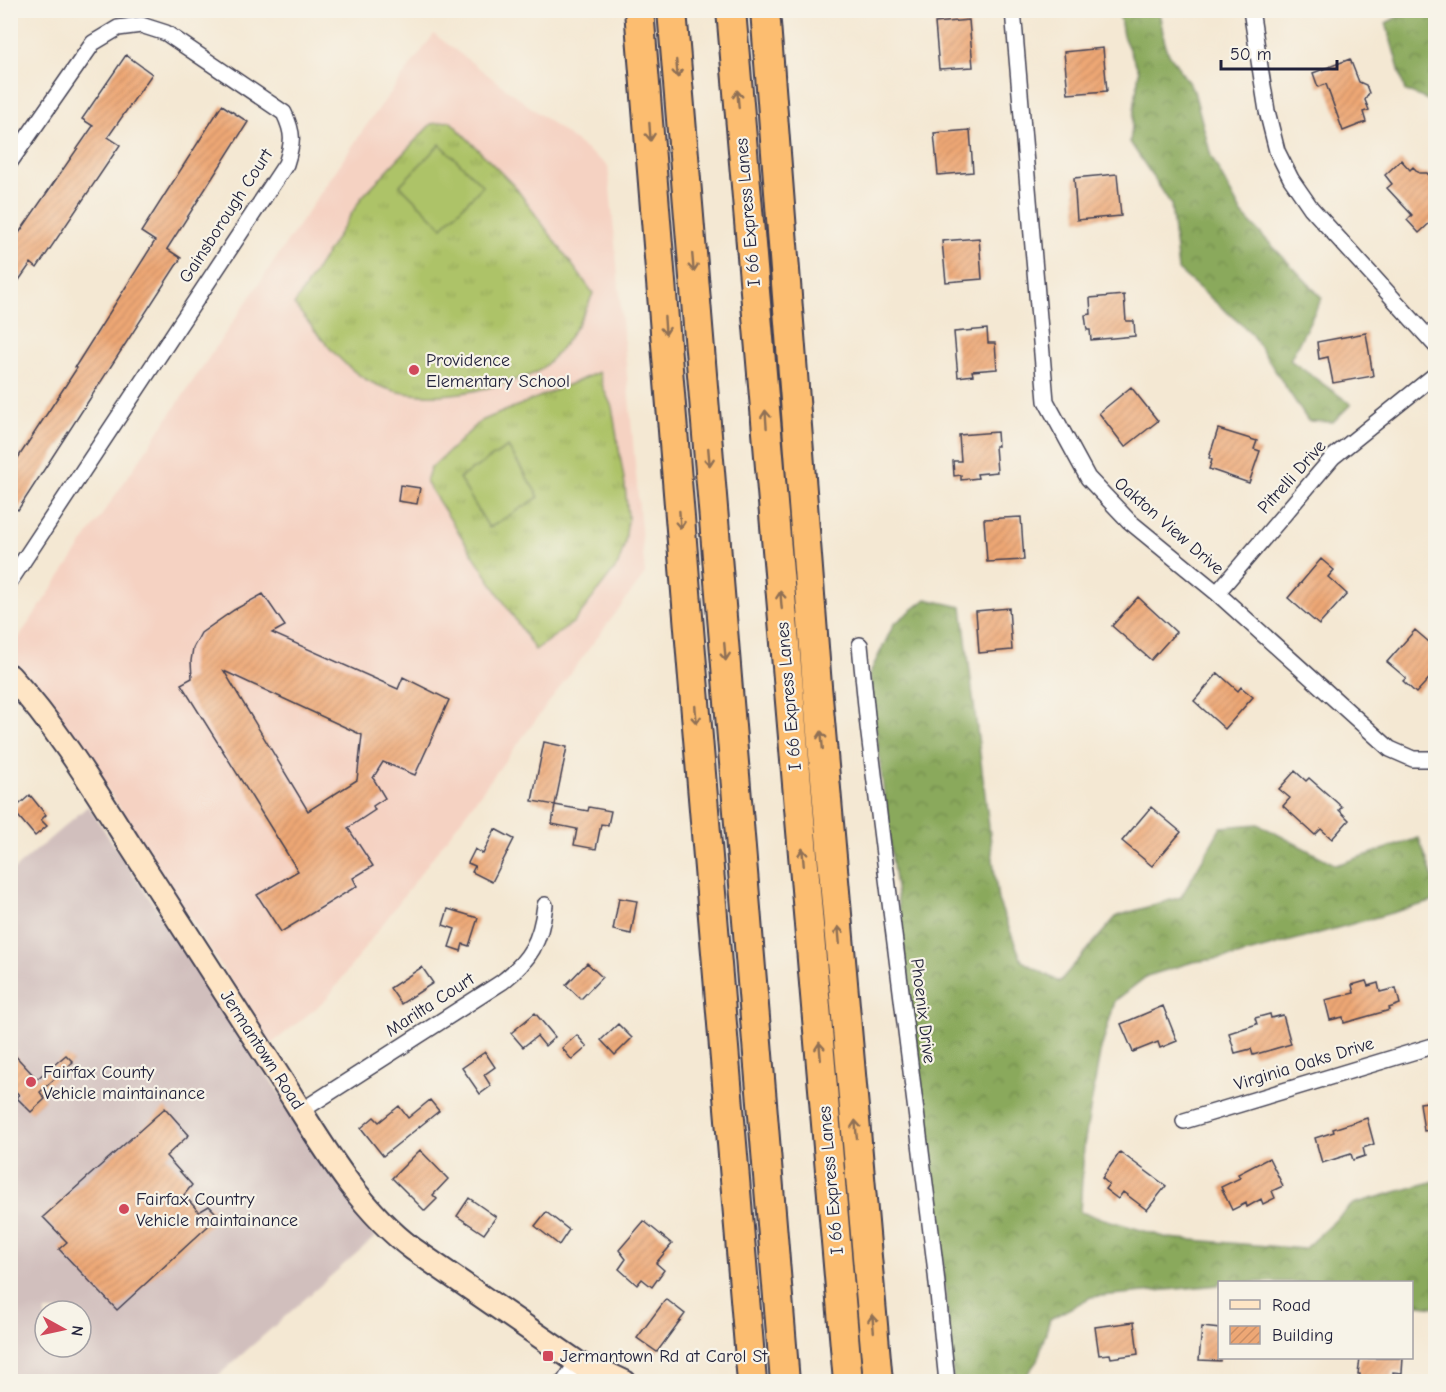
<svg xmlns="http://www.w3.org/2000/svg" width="1446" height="1392" font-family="'Comic Neue',sans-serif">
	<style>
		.built { fill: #f5d2c2 }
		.industrial { fill: #d1bfbd; fill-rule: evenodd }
		.grass { fill: url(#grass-tufts); stroke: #687252; stroke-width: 1.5 }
		.forest { fill: url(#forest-crowns); stroke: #56664c; stroke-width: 1.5 }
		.garden { fill: #adc368; stroke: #687252; stroke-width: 1.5 }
		.building { fill: url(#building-hatch); fill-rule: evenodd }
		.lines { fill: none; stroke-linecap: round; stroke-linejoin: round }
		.minor-casing { stroke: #424052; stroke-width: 18 }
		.secondary-casing { stroke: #424052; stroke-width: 26 }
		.motorway-casing { stroke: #424052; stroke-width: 32 }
		.minor { stroke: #fff; stroke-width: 15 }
		.secondary { stroke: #fee5c5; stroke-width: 22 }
		.motorway { stroke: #fcbd6f; stroke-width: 28 }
		.oneway { stroke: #8f7055 }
		.poi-dot { fill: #d1495b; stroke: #f7f3e8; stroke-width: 2 }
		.labels { text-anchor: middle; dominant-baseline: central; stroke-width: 4.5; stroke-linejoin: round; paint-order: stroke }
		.street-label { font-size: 18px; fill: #22223b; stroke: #f7f3e8 }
		.poi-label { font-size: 18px; fill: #22223b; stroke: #f7f3e8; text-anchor: start }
	</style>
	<defs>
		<pattern id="grass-tufts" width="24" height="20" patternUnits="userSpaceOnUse" patternTransform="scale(1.5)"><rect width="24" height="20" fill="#adc368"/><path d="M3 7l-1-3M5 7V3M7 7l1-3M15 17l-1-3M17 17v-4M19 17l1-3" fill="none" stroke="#95a75b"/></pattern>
		<pattern id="forest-crowns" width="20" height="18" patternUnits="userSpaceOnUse" patternTransform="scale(1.5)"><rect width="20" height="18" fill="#8aa95c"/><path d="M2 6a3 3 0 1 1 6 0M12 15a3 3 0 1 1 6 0" fill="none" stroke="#70894d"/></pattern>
		<pattern id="building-hatch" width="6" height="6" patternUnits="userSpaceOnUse" patternTransform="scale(1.5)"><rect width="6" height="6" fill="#eda775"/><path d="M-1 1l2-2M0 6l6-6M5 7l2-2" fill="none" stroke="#cb8f66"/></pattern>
	</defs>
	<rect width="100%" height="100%" fill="#f7f3e8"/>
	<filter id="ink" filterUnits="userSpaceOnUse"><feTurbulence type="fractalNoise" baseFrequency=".0167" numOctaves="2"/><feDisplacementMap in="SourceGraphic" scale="12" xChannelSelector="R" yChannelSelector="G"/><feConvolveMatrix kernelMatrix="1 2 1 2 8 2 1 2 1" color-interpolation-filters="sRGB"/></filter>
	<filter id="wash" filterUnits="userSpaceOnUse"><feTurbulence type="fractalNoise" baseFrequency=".008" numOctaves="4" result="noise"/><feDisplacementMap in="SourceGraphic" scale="24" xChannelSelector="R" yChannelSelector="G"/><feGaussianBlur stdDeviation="1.35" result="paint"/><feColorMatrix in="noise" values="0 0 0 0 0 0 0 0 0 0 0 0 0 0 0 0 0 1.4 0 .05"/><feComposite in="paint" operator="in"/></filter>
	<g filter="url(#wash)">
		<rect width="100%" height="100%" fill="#f4e8d3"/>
		<!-- built -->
		<path class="built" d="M434,34l174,132 37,408 -320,427 -54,43 -159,-248 -59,-85 -42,-55v-7l355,-523z"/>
		<!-- industrial -->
		<path class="industrial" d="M88,806l287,431 -163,144h-201l-1,-508zM45,1311h36v36h-36z"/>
		<!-- grass -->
		<path class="grass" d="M450,121l66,67 77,105c-9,25 -35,66 -58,80 -8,4 -18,6 -26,9 -46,14 -99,22 -142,-2 -30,-17 -51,-50 -73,-75l68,-108 69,-73z
			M599,372l4,15 9,20 13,78 3,32 -3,26 -7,22 -44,57 -39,28 -109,-168 4,-13 51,-48z"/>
		<!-- forest -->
		<path class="forest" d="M1119,11h40l7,38 28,42 17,65 31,58 80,84 -32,62 61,44 -18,18 -25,-1 -58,-89 -72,-62 -7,-66 -41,-62 9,-71 -16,-35z
			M1409,11h26v92l-30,-12 -19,-68z
			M926,599l36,8 36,293 24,61 37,21 58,-66 64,-19 40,-70 37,-3 78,41 83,-27 16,45v18l-198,55 -44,6 -46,14 -32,25 -15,52 -16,92 -4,67 88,26 136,11 49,-45 82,-23v126l-23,-3v-22h-192l-1,3 -128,12 -41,22 -13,42 -15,20h-69l-11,-128 -73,-578 25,-51z"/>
		<!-- garden -->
		<path class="garden" d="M440,144l43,42 -41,41 -42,-42z
			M508,447l31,50 -50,31 -30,-50z"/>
		<g id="blocks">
			<!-- building -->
			<path class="building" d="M969,20l4,47 -34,2 -4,-46z
				M1103,48l4,43 -39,3 -4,-42z
				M126,55l26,19 -44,63 12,8 -83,123 -6,-5 -21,30v-47l83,-120 -11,-7z
				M1350,59l9,23 7,3 3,8 -4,7 4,10 -6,2 3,10 -23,9 -17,-47 -8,3 -5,-14z
				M222,105l26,17 -81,127 14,9 -163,252 -8,-5v-35l67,-102 -2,-1 80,-126 -14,-9z
				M970,130l3,42 -35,3 -4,-42z
				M1401,160l9,10 3,-3 6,6h8l7,8 -2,8 4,4v24l-17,16 -12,-13 5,-5 -25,-27 5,-4 -7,-9z
				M1117,174l4,42 -44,4 -3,-42z
				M979,238l3,41 -36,3 -4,-41z
				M1124,295l2,26h8l1,15 -44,4 -1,-10h-3l-2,-15 6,-1 -1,-16z
				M987,329l1,14h7l2,26 -25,2 1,4 -15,2 -4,-45z
				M1366,333l7,43 -40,7 -5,-26 -9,2 -2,-17z
				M1131,387l27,34 -33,26 -26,-34z
				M1218,429l39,12 -3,8 6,2 -11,32 -40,-14 3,-9 -3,-2z
				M997,432l1,14h-3l2,26 -20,2 1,4 -17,2v-5l-7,1 -1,-15h8l-2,-26z
				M400,485l20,3 -3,16 -19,-3z
				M1021,517l3,43 -37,2 -3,-43z
				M1321,559l13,11 -6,7 19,17 -28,31 -31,-27z
				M263,594l22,32 -13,7 126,56 5,-12 46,23 -34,75 -32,-13 -10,16 12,20 -12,8 2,4 -27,18 25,38 -20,12 4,8 -76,46 -24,-37 41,-24 -117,-187 11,-6 -1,-17 2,-13 8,-15 33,-23zM224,671l138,64 -5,45 -49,31z
				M1138,597l38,35 -25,28 -39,-34z
				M1009,608l3,42 -33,3 -3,-42z
				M1415,630l21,18v23l-20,22 -13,-12 3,-3 -19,-16z
				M1218,673l20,18 3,-4 12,10 -28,32 -31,-28z
				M544,742l23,5 -12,58 -23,-4z
				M1295,771l11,10 3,-3 33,29 -3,3 10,10 -17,19 -11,-10 -6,6 -32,-29 7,-8 -11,-9z
				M30,795l16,20 -5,5 6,6 -12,10 -22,-26z
				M555,805l33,6 1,-4 22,4 -3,14 -7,-1 -5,25 -22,-4 3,-16 -25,-5z
				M1151,807l30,25 -29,34 -30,-25z
				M495,829l19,10 -22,43 -20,-10 3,-6 -7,-3 7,-14 8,5z
				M619,898l18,3 -6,33 -18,-4z
				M448,909l30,9 -9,28 -6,-2 -2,7 -12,-4 6,-18 -12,-4z
				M587,963l15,14 -21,22 -15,-14z
				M422,967l11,16 -32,21 -11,-16z
				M1366,981l2,5 10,-3 2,9 16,-4 4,16 -11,4 1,2 -46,13 -1,-6 -13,3 -5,-20 29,-7 -2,-8z
				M1163,1006l14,35 -17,7 -2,-6 -25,10 -12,-28z
				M535,1013l20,24 -10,9 -8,-10 -14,11 -12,-14z
				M1270,1014l1,4 12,-3 8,29 -38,11 -2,-6 -16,4 -6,-20 28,-9 -2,-6z
				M618,1024l14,14 -17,17 -14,-15z
				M577,1035l10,12 -15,13 -10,-12z
				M10,1050l27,29 29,-24 7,7 -33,30 5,7 -14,13 -15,-15 3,-2 -9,-9z
				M485,1052l10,15 -11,8 7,11 -11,8 -18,-26z
				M430,1100l9,11 -56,45 -22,-28 13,-11 5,5 20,-16 9,12z
				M1436,1101v28l-12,2 -4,-28z
				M165,1108l24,27 -23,21 26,29 -8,10 15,17 10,-6 10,10 -102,94 -58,-61 8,-7 -24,-25z
				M1367,1118l7,26 -11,4 2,8 -12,4 -2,-6 -29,9 -7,-25 19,-6 -1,-3z
				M420,1150l28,29 -15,16 4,4 -12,12 -33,-33z
				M1120,1152l46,34 -19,24 -24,-18 -5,7 -13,-10 4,-5 -7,-6z
				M1269,1158l14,28 -11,5 3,7 -12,6 -2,-5 -14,8 -1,-4 -14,7 -11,-23 19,-9 -2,-4z
				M469,1198l27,19 -12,17 -27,-18z
				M546,1212l23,18 -10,15 -24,-19z
				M644,1221l28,23 -16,19 8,7 -12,17 -10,-8 -5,6 -18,-16 7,-10 -7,-9z
				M666,1299l19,15 -28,38 -20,-14z
				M1134,1322l4,32 -27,4 -1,-4 -11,1 -4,-28z
				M1202,1327l18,2v32l-21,-1z
				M1360,1358h43l-1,15 -9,-1v6l-20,-2v4l-13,-2v-4h-2z"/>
		</g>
	</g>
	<g filter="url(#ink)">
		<use href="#blocks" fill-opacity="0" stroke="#424052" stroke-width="1.5"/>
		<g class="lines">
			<!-- minor casing -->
			<g class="minor-casing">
				<path id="minor" d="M1013,10l33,391 42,77 41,43 88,72 173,156 23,10h18
					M1251,10l16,101 10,40 14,28 20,29 125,138
					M10,162l83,-119 25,-15 23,-3 25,8 118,80c10,21 9,29 2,51l-276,417
					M1217,593l116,-136 103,-83
					M860,645l8,81 67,538 12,118
					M301,1111l201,-129c28,-22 39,-41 43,-77
					M1184,1121l252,-76
					M564,1382l14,-21"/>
			</g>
			<!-- secondary casing -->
			<g class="secondary-casing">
				<path id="secondary" d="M10,676c46,50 82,109 118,166 51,79 102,158 152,236 38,59 76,129 133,171l193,133
					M593,1367l32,15"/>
			</g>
			<!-- motorway casing -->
			<g class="motorway-casing">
				<path id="motorway" d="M639,10l54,668 59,704
					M672,10l113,1372
					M731,10l117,1372
					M765,10l52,676 61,696"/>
			</g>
			<!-- minor -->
			<use href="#minor" class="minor"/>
			<!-- secondary -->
			<use href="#secondary" class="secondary"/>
			<!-- motorway -->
			<use href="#motorway" class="motorway"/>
		</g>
		<!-- one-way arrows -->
		<defs><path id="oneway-shaft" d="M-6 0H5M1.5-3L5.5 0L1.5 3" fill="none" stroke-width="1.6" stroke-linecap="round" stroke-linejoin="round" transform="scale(1.5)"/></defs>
		<g class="oneway">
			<use href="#oneway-shaft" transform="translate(677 69) rotate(85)"/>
			<use href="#oneway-shaft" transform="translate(738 99) rotate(-95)"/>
			<use href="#oneway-shaft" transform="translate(650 132) rotate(86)"/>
			<use href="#oneway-shaft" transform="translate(693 263) rotate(85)"/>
			<use href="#oneway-shaft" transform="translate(665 326) rotate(86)"/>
			<use href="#oneway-shaft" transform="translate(766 419) rotate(-94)"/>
			<use href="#oneway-shaft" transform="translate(709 457) rotate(85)"/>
			<use href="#oneway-shaft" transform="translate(680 520) rotate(86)"/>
			<use href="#oneway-shaft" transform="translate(781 600) rotate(-95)"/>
			<use href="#oneway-shaft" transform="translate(725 652) rotate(85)"/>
			<use href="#oneway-shaft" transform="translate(696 715) rotate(85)"/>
			<use href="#oneway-shaft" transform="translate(822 740) rotate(-95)"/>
			<use href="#oneway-shaft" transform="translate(803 857) rotate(-95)"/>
			<use href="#oneway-shaft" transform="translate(839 935) rotate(-95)"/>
			<use href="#oneway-shaft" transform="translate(820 1051) rotate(-95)"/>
			<use href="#oneway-shaft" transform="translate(856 1129) rotate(-95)"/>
			<use href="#oneway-shaft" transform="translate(873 1323) rotate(-95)"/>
		</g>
	</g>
	<!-- markers -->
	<g class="poi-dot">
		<circle cx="414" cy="370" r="6"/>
		<circle cx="31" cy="1082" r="6"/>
		<circle cx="124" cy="1209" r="6"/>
		<rect x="542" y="1350" width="12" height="12" rx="3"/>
	</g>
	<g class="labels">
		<!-- street labels -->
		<g class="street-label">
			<text transform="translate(748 212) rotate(-95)">I 66 Express Lanes</text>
			<text transform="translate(226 216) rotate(-57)">Gainsborough Court</text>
			<text transform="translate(1292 477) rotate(-48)">Pitrelli Drive</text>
			<text transform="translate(1169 526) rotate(41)">Oakton View Drive</text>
			<text transform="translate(789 696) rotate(-95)">I 66 Express Lanes</text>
			<text transform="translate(430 1005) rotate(-33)">Marilta Court</text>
			<text transform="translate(923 1011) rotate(83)">Phoenix Drive</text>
			<text transform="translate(262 1050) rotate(57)">Jermantown Road</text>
			<text transform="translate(1304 1064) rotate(-17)">Virginia Oaks Drive</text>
			<text transform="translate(831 1180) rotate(-95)">I 66 Express Lanes</text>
		</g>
		<!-- poi labels -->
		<g class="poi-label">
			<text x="426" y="360">Providence<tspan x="426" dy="21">Elementary School</tspan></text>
			<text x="43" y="1072">Fairfax County<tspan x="43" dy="21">Vehicle maintainance</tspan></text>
			<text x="136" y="1199">Fairfax Country<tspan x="136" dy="21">Vehicle maintainance</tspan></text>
			<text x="560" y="1356">Jermantown Rd at Carol St</text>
		</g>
	</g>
	<!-- margin -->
	<rect width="1446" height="1392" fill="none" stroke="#f7f3e8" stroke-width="36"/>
	<!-- legend -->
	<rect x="1218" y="1281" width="195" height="78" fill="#f7f3e8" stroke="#a29fa3" stroke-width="1.5"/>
	<rect x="1230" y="1300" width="30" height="9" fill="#fee5c5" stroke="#a29fa3" stroke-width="1.5"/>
	<text x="1272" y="1311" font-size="18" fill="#22223b">Road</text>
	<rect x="1230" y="1326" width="30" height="18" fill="url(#building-hatch)" stroke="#a29fa3" stroke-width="1.5"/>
	<text x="1272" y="1341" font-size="18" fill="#22223b">Building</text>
	<!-- north arrow -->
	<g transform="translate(63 1329) rotate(98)"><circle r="28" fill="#f7f3e8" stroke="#a29fa3" stroke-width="1.5"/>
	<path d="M0-4.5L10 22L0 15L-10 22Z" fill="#d1495b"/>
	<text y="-9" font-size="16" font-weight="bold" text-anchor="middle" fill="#22223b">N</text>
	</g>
	<!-- scale -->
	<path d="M1221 60v9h116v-9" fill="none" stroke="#22223b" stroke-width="3"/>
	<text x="1230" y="60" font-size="18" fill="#22223b" stroke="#f7f3e8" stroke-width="4.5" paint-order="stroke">50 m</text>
</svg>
